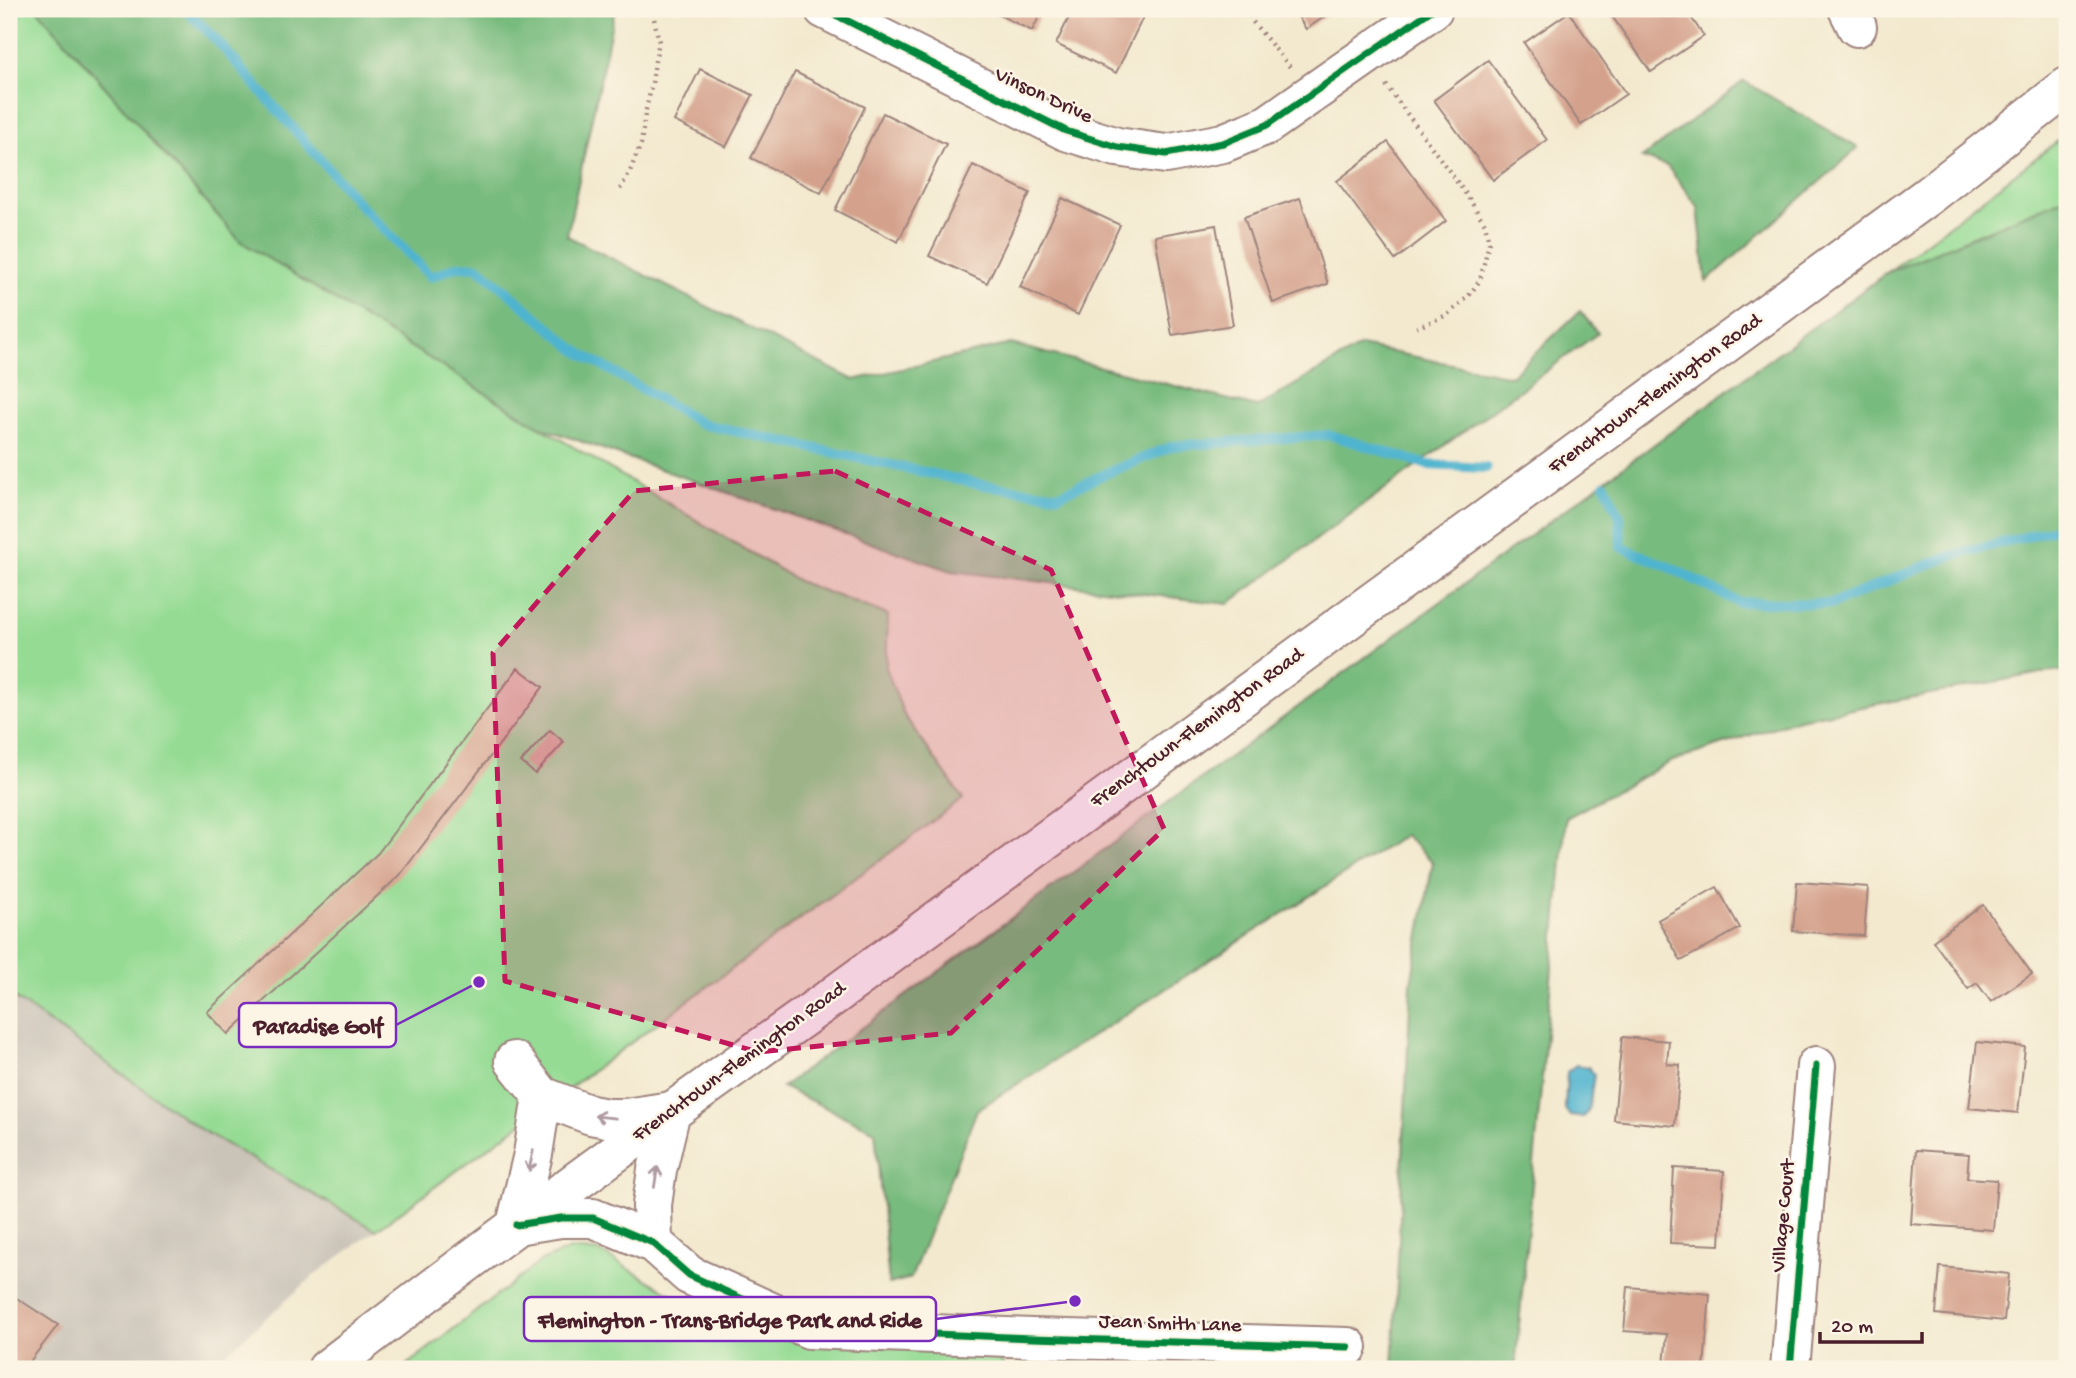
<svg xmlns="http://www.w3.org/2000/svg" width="2076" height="1378" font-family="'Gochi Hand',sans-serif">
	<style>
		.industrial { fill: #cac3b8 }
		.green { fill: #95db94; stroke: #707d60; stroke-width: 2 }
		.forest { fill: #78bb7e; stroke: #616d54; stroke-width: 2 }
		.water { fill: #50b4cf; stroke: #4d6a7d; stroke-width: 2 }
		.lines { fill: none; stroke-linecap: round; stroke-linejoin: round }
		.stream { stroke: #50b4cf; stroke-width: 10 }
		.building { fill: #d4a18c }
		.minor-casing { stroke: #9e847d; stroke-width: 42 }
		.major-casing { stroke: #9e847d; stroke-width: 42 }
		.path { stroke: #9e847d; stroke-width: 4.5; stroke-dasharray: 2 5; stroke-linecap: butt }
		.minor { stroke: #fff; stroke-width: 38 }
		.major { stroke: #fff; stroke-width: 38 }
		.cycleway-casing { stroke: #fcf5e5; stroke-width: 11 }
		.cycleway { stroke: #00873e; stroke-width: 7 }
		.oneway { stroke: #ae9aa0 }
		.marked { fill: #c2185b; fill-opacity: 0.2; stroke: #c2185b; stroke-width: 5; stroke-dasharray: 14 9; stroke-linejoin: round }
		.labels { text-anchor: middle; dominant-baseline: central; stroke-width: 5; stroke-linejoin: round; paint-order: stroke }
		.street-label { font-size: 21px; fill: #4a1f2b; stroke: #fcf5e5 }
		.leader { fill: none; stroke: #7b2cbf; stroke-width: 2.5 }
		.callout-dot { fill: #7b2cbf; stroke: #fcf5e5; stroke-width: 2.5 }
		.callout { fill: #fcf5e5; stroke: #7b2cbf; stroke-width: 2.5 }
		.callout-label { font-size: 23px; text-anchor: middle; font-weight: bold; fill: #4a1f2b }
	</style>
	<rect width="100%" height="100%" fill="#fcf5e5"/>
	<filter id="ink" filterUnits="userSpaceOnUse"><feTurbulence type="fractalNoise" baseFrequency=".0143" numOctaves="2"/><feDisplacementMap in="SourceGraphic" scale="14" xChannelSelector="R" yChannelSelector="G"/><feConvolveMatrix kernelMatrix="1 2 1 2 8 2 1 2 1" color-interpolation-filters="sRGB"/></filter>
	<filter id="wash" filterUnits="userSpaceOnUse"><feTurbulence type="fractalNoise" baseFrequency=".00686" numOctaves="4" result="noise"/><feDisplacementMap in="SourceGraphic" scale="28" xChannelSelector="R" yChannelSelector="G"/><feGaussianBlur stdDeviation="1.57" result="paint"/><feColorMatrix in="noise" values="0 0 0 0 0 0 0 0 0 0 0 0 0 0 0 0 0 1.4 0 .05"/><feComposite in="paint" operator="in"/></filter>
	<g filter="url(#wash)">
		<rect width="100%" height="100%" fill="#f3e9cf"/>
		<!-- industrial -->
		<path class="industrial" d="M9,994l191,135 176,101 -60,44 -108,95h-199z"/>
		<!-- green -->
		<path class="green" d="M9,9h28l203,232 300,186 260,155 88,33 -2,53 18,47 59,84 -587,431 -176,-101 -191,-135z
			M2067,134v63l-179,75z
			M570,1249l30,3 85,50 84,34 28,4 197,13 9,11v5h-601l139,-108z"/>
		<!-- forest -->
		<path class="forest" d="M37,9h578l-48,227 287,144 157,-36 246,63 104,-61 150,30 69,-65 18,22 -370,271 -277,-33 -411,-144 -300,-186z
			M1744,81l114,67 -152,134 -8,-75 -31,-41 -25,-8z
			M2067,197v474l-26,2 -242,46 -129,43 -104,56 -51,551h-122l18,-386 22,-121 -28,-27 -428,275 -66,168 -22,6 -14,-153 -93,-44 1106,-815z"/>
		<!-- water -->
		<path class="water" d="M1576,1065l12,2 6,7 -5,35 -6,8 -13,-1 -5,-7 2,-37z"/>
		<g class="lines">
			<!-- stream -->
			<path class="stream" d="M185,9l33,33 141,162 72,73 26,-11 21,1 99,84 125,73 281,61 76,10 48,-22 66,-27 157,-11 98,30 58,3
				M1605,485l15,32 1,30 48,20 69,35 94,2 115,-47 120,-31"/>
		</g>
		<g id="blocks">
			<!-- building -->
			<path class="building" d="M987,9h56l-11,22z
				M1073,9h74l-31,64 -60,-29z
				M1293,9h43l-30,20z
				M1607,9h78l19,27 -53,36z
				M1569,12l57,82 -45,31 -57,-82z
				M1488,60l59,80 -54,40 -59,-80z
				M700,69l53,26 -27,52 -52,-26z
				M795,72l70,35 -44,86 -70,-35z
				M883,113l63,31 -48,98 -63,-32z
				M1388,142l58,79 -51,39 -58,-79z
				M973,165l57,28 -43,90 -58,-27z
				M1062,198l58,27 -42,90 -58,-28z
				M1300,198l28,86 -55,19 -29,-86z
				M1216,225l17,100 -61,10 -17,-99z
				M518,668l25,19 -143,188 -172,159 -21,-22 171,-159z
				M550,730l14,12 -29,32 -14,-12z
				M1797,882l71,5 -4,49 -71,-5z
				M1717,887l23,41 -59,33 -23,-41z
				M1983,905l49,69 -41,28 -14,-19 -9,6 -35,-48z
				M1622,1037l47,4 -2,23 13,1 -5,61 -61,-6z
				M1977,1042l48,5 -7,66 -49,-5z
				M1916,1150l53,4 -2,24 30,2 -4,50 -82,-6z
				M1674,1168l50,3 -4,74 -50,-2z
				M1940,1267l69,7 -5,47 -68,-7z
				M1628,1287l82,7 -6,74 -40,-3 3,-31 -43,-3z
				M9,1293l49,32 -34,44h-15z"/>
		</g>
	</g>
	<g filter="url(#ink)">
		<use href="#blocks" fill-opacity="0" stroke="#9e847d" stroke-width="2"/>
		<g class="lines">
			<!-- minor casing -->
			<g class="minor-casing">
				<path id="minor" d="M824,9l242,122 51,16 49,7 57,-11 44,-18 166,-116
					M1848,9l9,18
					M514,1061l28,35 49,19 16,3h19l45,-7 -14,59 -5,35 1,38
					M542,1096l-9,58 -17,71 45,-7h32l60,25 36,32 120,54 223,9 316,9
					M1790,1369l26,-303"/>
			</g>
			<!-- major casing -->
			<g class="major-casing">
				<path id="major" d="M327,1369c166,-128 334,-251 505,-372l1097,-802 138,-108"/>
			</g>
			<!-- path -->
			<path class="path" d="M1248,9l4,12 38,46
				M1386,85l80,109 19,30 4,19 -9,37 -12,17 -21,18 -31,13
				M620,189l9,-15 12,-30 4,-30 7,-30 3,-23 4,-19 -7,-33"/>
			<!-- minor -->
			<use href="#minor" class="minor"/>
			<!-- major -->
			<use href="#major" class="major"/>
			<!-- cycleway casing -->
			<g class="cycleway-casing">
				<path id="cycleway" d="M824,9l242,122 51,16 49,7 57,-11 44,-18 166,-116
					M516,1225l45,-7h32l60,25 36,32 120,54 223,9 316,9
					M1790,1369l26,-303"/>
			</g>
			<!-- cycleway -->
			<use href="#cycleway" class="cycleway"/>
		</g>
		<!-- one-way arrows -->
		<defs><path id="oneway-shaft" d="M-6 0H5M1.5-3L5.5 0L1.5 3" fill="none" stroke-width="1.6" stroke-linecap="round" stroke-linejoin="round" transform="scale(1.75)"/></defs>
		<g class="oneway">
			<use href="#oneway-shaft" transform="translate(605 1117) rotate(-174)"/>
			<use href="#oneway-shaft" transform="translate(531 1161) rotate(102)"/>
			<use href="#oneway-shaft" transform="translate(656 1177) rotate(-81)"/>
		</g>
	</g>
	<!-- marked area -->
	<path class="marked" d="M835,471l216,99 113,259 -213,204 -193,19 -253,-71 -12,-328 141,-162z"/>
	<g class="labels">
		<!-- street labels -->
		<g class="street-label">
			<text transform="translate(1043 97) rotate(25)">Vinson Drive</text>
			<text transform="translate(1656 395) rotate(-36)">Frenchtown-Flemington Road</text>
			<text transform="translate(1198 729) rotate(-36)">Frenchtown-Flemington Road</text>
			<text transform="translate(740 1063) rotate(-36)">Frenchtown-Flemington Road</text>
			<text transform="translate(1785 1216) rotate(-85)">Village Court</text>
			<text transform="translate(1170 1325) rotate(2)">Jean Smith Lane</text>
		</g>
	</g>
	<!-- callouts -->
	<path class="leader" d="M479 982L396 1025M1075 1301L936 1319"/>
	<g class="callout-dot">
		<circle cx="479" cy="982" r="7"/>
		<circle cx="1075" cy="1301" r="7"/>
	</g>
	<g class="callout">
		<rect x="239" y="1003" width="157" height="44" rx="7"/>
		<rect x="524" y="1297" width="412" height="44" rx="7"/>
	</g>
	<g class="callout-label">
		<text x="318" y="1033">Paradise Golf</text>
		<text x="730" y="1327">Flemington - Trans-Bridge Park and Ride</text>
	</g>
	<!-- margin -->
	<rect width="2076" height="1378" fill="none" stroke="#fcf5e5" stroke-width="35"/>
	<!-- scale -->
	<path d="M1820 1332v10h102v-10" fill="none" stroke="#4a1f2b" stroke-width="3.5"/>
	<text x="1831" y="1332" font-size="21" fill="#4a1f2b" stroke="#fcf5e5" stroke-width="5" paint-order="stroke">20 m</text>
</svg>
